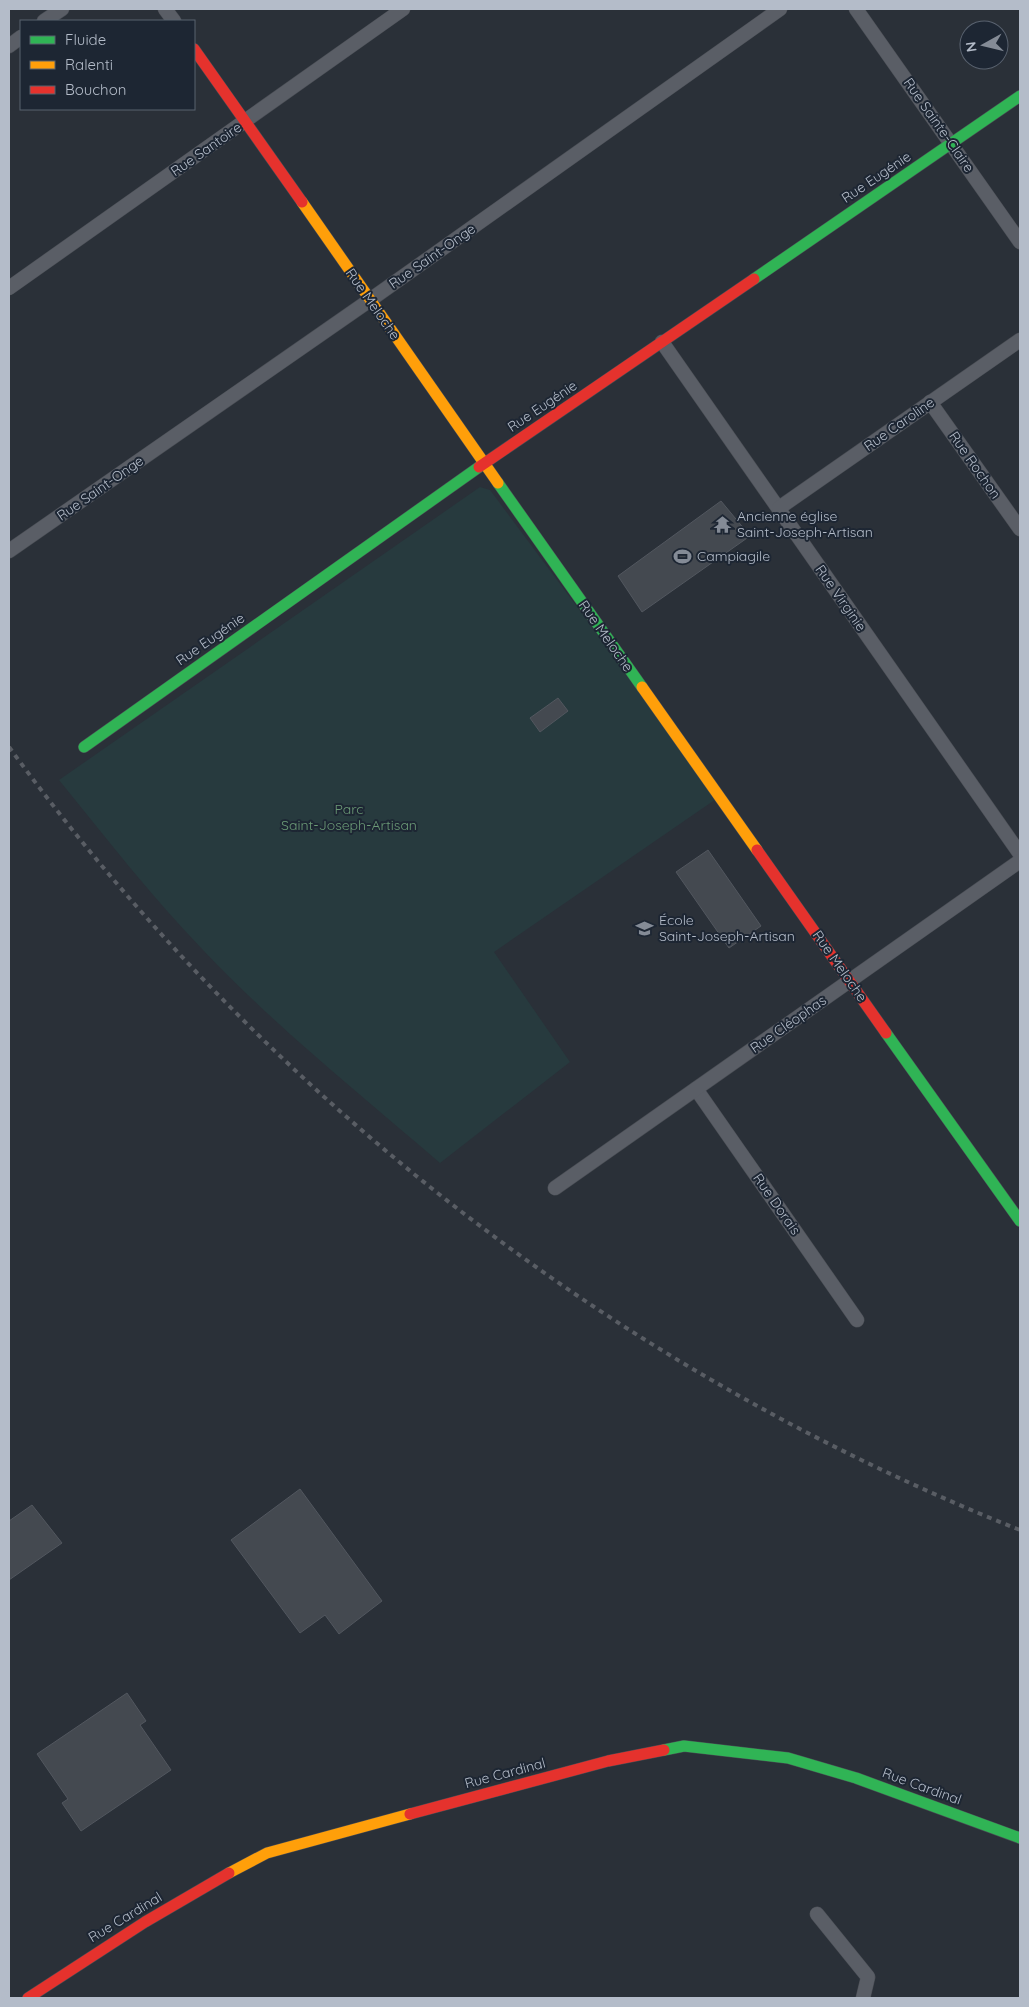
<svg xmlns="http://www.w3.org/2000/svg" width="1029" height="2007" font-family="Quicksand,sans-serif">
  <rect width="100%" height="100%" fill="#2a3038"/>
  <!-- green -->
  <path fill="#273a3e" d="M 480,487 L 490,490 L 719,797 L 494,952 L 570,1062 L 440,1163 C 360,1094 276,1027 203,950 C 152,897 106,838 59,780 Z"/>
  <!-- building -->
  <g fill="#444950" stroke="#52575f">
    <path d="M 721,501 L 750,536 L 642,612 L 618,576 Z"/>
    <path d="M 558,698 L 568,711 L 540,732 L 530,718 Z"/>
    <path d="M 708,850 L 761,926 L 729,948 L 676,872 Z"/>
    <path d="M 300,1489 L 382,1601 L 339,1634 L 325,1615 L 300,1633 L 231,1540 Z"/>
    <path d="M 32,1505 L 62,1543 L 9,1580 L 9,1521 Z"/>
    <path d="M 127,1693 L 146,1721 L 140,1725 L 171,1770 L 81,1831 L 62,1803 L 68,1799 L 37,1754 Z"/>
  </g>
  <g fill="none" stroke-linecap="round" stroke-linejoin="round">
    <defs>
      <g id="street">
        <path d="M 165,9 L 174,21"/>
        <path d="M 856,9 L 1020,242"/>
        <path d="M 44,21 L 62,9"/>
        <path d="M 9,46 L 21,37"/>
        <path d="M 9,288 L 403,9"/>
        <path d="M 662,342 L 1020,854"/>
        <path d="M 930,402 L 1020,529"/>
        <path d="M 779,508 L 1020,340"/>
        <path d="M 9,551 L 370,300 L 780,9"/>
        <path d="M 696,1089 L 857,1320"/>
        <path d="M 555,1188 L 1020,861"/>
        <path d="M 817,1914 L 868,1977 L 863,1998"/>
      </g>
      <g id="fast">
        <path d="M 754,279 L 1020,96"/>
        <path d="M 498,483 L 642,687"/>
        <path d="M 84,747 L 479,467"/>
        <path d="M 886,1033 L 1020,1221"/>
        <path d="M 664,1750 L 684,1746 L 788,1758 L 856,1778 L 1020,1838"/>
      </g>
      <g id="slow">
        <path d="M 302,202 L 498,483"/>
        <path d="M 642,687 L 757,850"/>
        <path d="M 229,1873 L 267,1853 L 410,1814"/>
      </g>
      <g id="jam">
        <path d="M 194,49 L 302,202"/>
        <path d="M 479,467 L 754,279"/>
        <path d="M 757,850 L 886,1033"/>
        <path d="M 410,1814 L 608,1761 L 664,1750"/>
        <path d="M 28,1998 L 145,1922 L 229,1873"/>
      </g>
    </defs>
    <!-- street casing -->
    <use href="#street" stroke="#484c53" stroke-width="15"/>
    <!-- fast casing -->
    <use href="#fast" stroke="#484c53" stroke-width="12"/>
    <!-- slow casing -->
    <use href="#slow" stroke="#484c53" stroke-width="12"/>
    <!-- jam casing -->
    <use href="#jam" stroke="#484c53" stroke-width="12"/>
    <!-- street -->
    <use href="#street" stroke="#5a5e66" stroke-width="14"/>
    <!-- fast -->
    <use href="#fast" stroke="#30b455" stroke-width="11"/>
    <!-- slow -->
    <use href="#slow" stroke="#ff9f0a" stroke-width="11"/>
    <!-- jam -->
    <use href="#jam" stroke="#e5322d" stroke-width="11"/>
    <!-- rail -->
    <path stroke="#595d64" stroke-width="4" stroke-dasharray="5 5" stroke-linecap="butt" d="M 9,747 C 265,1098 617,1370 1020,1530"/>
  </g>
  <!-- icons -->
  <defs>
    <symbol id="temple-bare" viewBox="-9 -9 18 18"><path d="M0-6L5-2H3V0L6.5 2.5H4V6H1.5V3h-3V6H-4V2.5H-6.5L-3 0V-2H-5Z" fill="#848b96" stroke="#1d2633" stroke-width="2.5" paint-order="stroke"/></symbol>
    <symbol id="stadium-bare" viewBox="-9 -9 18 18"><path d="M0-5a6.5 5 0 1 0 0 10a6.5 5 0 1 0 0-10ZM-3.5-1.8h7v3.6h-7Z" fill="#848b96" stroke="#1d2633" stroke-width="2.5" paint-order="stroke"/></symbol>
    <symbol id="school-bare" viewBox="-9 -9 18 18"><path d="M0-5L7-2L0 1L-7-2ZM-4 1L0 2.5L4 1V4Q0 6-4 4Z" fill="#848b96" stroke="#1d2633" stroke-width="2.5" paint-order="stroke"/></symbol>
  </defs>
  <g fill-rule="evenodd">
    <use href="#temple-bare" x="710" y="512" width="25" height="25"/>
    <use href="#stadium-bare" x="670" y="544" width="25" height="25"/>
    <use href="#school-bare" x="632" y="916" width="25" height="25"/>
  </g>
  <g text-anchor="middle" stroke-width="4" stroke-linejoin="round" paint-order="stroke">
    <!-- street labels -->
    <g font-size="14" fill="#b4bcc9" stroke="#1d2633">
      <text transform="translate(939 125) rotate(55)" y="5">Rue Sainte-Claire</text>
      <text transform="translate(206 149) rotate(-35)" y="5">Rue Santoire</text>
      <text transform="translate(876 177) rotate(-34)" y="5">Rue Eugénie</text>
      <text transform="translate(432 256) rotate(-35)" y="5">Rue Saint-Onge</text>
      <text transform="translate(373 304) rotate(55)" y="5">Rue Meloche</text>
      <text transform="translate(542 406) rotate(-34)" y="5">Rue Eugénie</text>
      <text transform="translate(899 424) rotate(-35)" y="5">Rue Caroline</text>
      <text transform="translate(975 465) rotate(55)" y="5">Rue Rochon</text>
      <text transform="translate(100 488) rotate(-35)" y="5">Rue Saint-Onge</text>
      <text transform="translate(841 598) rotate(55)" y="5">Rue Virginie</text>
      <text transform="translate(606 636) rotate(55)" y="5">Rue Meloche</text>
      <text transform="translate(210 639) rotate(-35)" y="5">Rue Eugénie</text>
      <text transform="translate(840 966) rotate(55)" y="5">Rue Meloche</text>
      <text transform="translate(788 1024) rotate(-35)" y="5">Rue Cléophas</text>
      <text transform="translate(777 1204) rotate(55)" y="5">Rue Dorais</text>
      <text transform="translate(505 1773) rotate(-15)" y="5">Rue Cardinal</text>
      <text transform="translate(922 1786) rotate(20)" y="5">Rue Cardinal</text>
      <text transform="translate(125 1917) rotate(-31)" y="5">Rue Cardinal</text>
    </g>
    <!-- poi labels -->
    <g font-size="14" fill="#b4bcc9" stroke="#1d2633" text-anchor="start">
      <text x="737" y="521">Ancienne église<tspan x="737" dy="16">Saint-Joseph-Artisan</tspan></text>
      <text x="697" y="561">Campiagile</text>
      <text x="659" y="925">École<tspan x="659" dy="16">Saint-Joseph-Artisan</tspan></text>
    </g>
    <!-- park labels -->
    <g font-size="14" fill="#6b9a76" stroke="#1d2633">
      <text x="349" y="814">Parc<tspan x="349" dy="16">Saint-Joseph-Artisan</tspan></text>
    </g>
  </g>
  <!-- border -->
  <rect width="1029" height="2007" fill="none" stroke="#b4bcc9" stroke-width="20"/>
  <!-- legend -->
  <rect x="20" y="20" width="175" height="90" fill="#1d2633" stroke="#59626f"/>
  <rect x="30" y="36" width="25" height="8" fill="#30b455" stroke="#59626f"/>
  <text x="65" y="45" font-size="15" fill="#b4bcc9">Fluide</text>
  <rect x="30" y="61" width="25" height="8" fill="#ff9f0a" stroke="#59626f"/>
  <text x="65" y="70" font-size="15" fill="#b4bcc9">Ralenti</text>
  <rect x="30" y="86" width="25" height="8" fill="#e5322d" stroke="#59626f"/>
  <text x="65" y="95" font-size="15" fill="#b4bcc9">Bouchon</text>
  <!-- north arrow -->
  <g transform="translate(984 45) rotate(262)"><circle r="24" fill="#1d2633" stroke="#59626f"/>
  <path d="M0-4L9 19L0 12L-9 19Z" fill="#848b96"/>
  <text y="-8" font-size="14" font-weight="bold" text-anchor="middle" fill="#b4bcc9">N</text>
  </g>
</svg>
